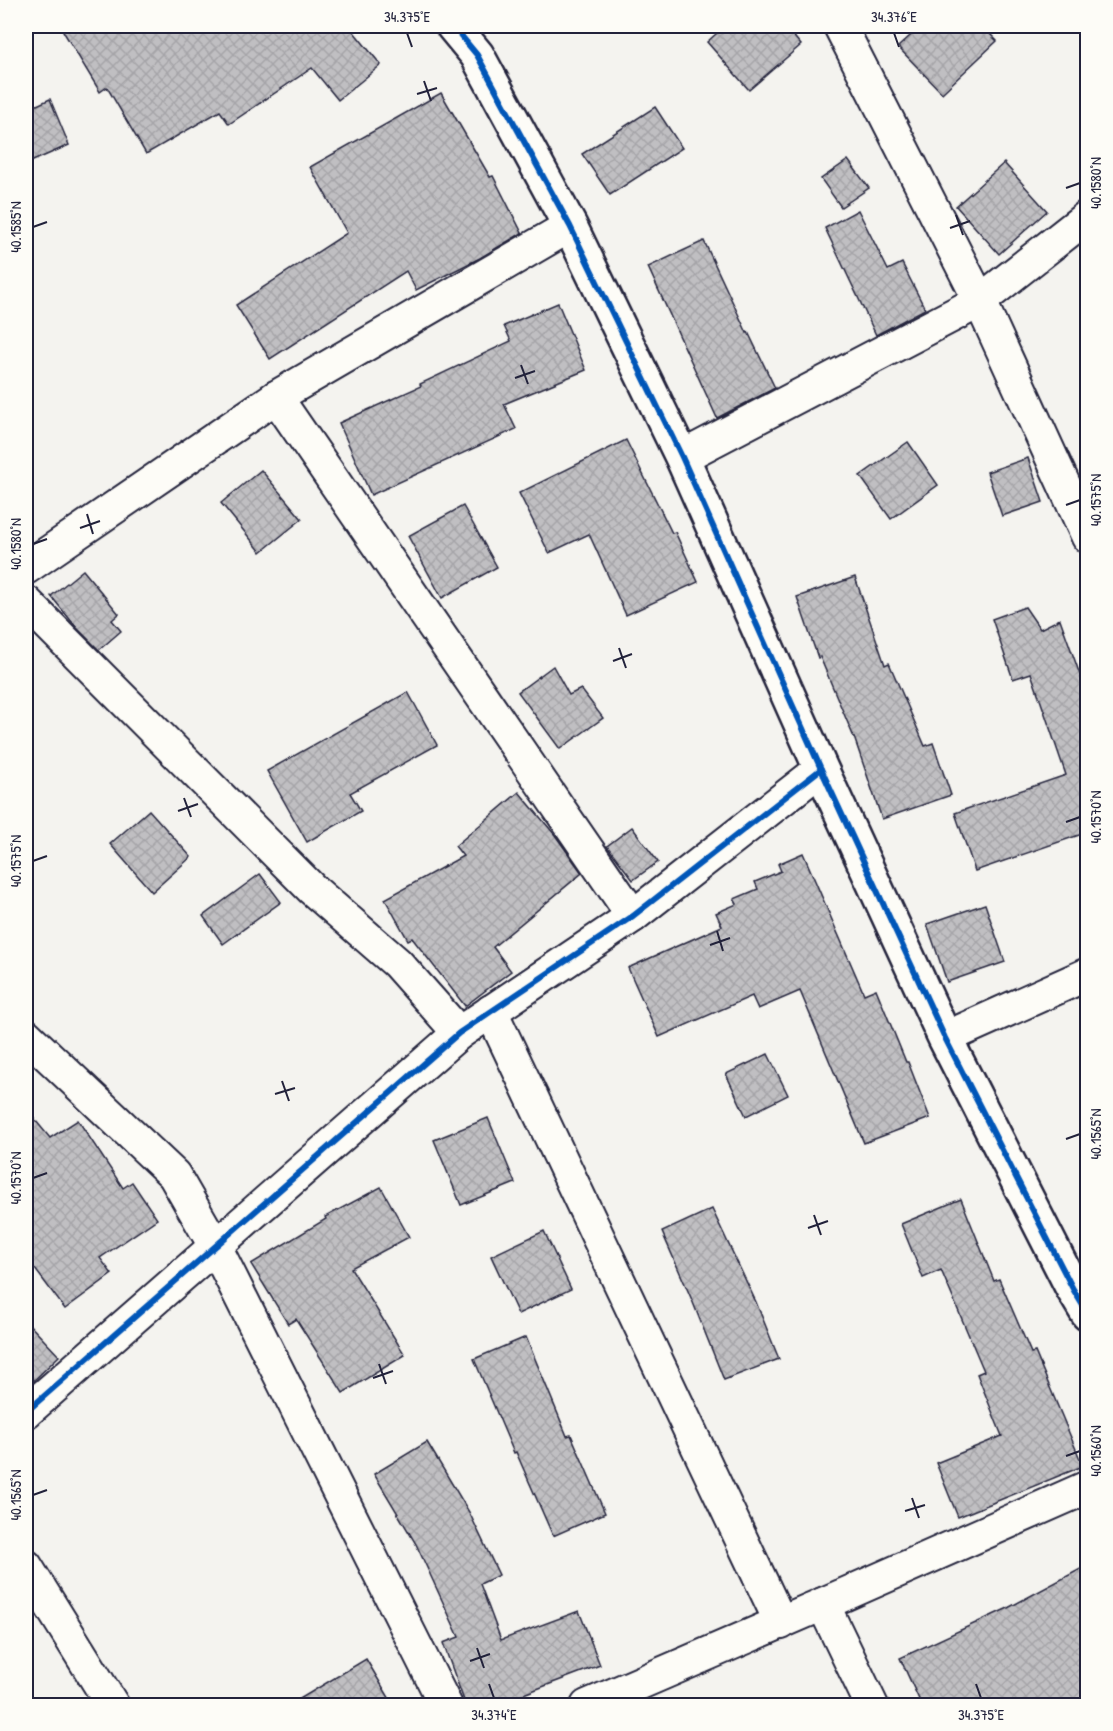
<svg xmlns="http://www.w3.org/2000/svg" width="1113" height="1731" font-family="'Patrick Hand',sans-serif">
  <defs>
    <pattern id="building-cross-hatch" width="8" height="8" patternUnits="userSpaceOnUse" patternTransform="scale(1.5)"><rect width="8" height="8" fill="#c0bfc2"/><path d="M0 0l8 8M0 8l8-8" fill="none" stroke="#a5a4a8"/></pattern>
  </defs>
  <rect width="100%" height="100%" fill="#f4f3ef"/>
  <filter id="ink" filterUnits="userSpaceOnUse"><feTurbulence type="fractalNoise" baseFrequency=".0167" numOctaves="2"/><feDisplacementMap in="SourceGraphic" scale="12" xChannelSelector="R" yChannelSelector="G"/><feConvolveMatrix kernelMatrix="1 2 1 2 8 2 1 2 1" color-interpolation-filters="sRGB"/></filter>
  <g filter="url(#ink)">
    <!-- building -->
    <g fill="url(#building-cross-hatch)" stroke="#22223b" stroke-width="1.5">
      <path d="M 60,26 L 349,26 L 381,65 L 338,100 L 312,68 L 229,124 L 220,111 L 146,154 L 107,87 L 100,92 Z"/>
      <path d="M 725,26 L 785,26 L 801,45 L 749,90 L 707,42 Z"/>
      <path d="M 921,26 L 982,26 L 997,41 L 942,93 L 898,47 Z"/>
      <path d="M 441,93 L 490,177 L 493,176 L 522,233 L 480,258 L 416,290 L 406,271 L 270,359 L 236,305 L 347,233 L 310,167 Z"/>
      <path d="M 50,99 L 69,145 L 26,164 L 26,110 Z"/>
      <path d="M 655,107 L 682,148 L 610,195 L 582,154 Z"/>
      <path d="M 848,160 L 869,188 L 841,207 L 821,179 Z"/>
      <path d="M 1004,163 L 1047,211 L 999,254 L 956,206 Z"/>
      <path d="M 858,210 L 888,270 L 902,263 L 925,309 L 876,335 L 825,228 Z"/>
      <path d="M 704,241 L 747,333 L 748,332 L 775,388 L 717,418 L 648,267 Z"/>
      <path d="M 558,303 L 586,370 L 504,404 L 516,429 L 371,495 L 339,423 L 421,386 L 420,384 L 511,341 L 504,326 Z"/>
      <path d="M 626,440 L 672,533 L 675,532 L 698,582 L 626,615 L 589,534 L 549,553 L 519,493 Z"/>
      <path d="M 908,442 L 938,485 L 891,519 L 860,476 Z"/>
      <path d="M 1028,458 L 1043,502 L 1002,516 L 987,472 Z"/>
      <path d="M 261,470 L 302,519 L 261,552 L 221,503 Z"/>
      <path d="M 463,506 L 497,567 L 442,598 L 408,536 Z"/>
      <path d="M 83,570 L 119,614 L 112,620 L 121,631 L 99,650 L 77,628 L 51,596 Z"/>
      <path d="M 855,577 L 885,665 L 889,663 L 925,746 L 933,743 L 951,795 L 882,819 L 855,740 L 820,657 L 818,658 L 797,597 Z"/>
      <path d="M 1025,607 L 1040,629 L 1060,619 L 1088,697 L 1088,832 L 975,871 L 955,813 L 1066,775 L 1031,673 L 1013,679 L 992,619 Z"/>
      <path d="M 553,666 L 569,695 L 581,689 L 603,718 L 560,749 L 518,692 Z"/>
      <path d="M 408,692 L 437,745 L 350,793 L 361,811 L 307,842 L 267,771 Z"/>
      <path d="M 519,792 L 555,835 L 582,873 L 493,947 L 511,971 L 465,1006 L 412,938 L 408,940 L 385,899 L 463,856 L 455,846 Z"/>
      <path d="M 149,810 L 191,857 L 152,892 L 110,844 Z"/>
      <path d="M 632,827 L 658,862 L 633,880 L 607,846 Z"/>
      <path d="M 803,853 L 864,994 L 876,989 L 906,1062 L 908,1062 L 930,1118 L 864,1143 L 800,991 L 758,1009 L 752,996 L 659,1037 L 628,968 L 722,926 L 716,913 L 737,904 L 734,899 L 758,889 L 755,882 L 781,871 L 778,864 Z"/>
      <path d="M 260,874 L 281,902 L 223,944 L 203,916 Z"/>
      <path d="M 985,904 L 1005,962 L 947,982 L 927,924 Z"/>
      <path d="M 768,1054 L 788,1095 L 746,1116 L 726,1074 Z"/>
      <path d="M 26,1109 L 50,1138 L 78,1120 L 123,1188 L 132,1182 L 157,1219 L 100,1258 L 112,1274 L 65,1309 L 26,1257 Z"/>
      <path d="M 488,1118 L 515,1183 L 461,1205 L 434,1140 Z"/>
      <path d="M 381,1187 L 409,1237 L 351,1268 L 405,1355 L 343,1393 L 296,1319 L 288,1324 L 251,1264 L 326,1219 L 325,1217 Z"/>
      <path d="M 961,1199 L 994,1281 L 999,1279 L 1031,1353 L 1035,1352 L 1083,1466 L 958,1517 L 936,1463 L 1002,1436 L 977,1374 L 984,1371 L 941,1270 L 923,1278 L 901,1224 Z"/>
      <path d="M 712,1209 L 756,1302 L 779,1359 L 724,1380 L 692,1300 L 662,1232 Z"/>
      <path d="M 544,1231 L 571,1289 L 518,1314 L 491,1256 Z"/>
      <path d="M 26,1321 L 59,1356 L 26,1388 Z"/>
      <path d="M 526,1337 L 567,1436 L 571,1435 L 605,1513 L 553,1536 L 516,1452 L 514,1453 L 474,1359 Z"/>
      <path d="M 427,1442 L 469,1512 L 499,1575 L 480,1584 L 501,1640 L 579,1611 L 600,1665 L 521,1695 L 522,1697 L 500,1706 L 466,1706 L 443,1643 L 459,1637 L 416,1544 L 374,1474 Z"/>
      <path d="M 1088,1565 L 1088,1706 L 922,1706 L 900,1658 L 1006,1609 Z"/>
      <path d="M 366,1659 L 394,1706 L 288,1706 Z"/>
    </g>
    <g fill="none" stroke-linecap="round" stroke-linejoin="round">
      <defs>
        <g id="minor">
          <path d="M 840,26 L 980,301 L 1088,537"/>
          <path d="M 276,397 L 633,916"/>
          <path d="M 682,457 L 980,301 L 1088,216"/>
          <path d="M 26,568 L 276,397 L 570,226"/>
          <path d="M 26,602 L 312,889 L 397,963 L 459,1033"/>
          <path d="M 491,1011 L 781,1623"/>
          <path d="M 26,1035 L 174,1175 L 215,1246 L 446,1706"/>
          <path d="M 945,1038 L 1088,974"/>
          <path d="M 26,1412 L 459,1033 L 633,916 L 821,769"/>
          <path d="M 26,1566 L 113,1706"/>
          <path d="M 823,1604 L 872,1706"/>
          <path d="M 587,1706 L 823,1604 L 1088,1487"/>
        </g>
        <path id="tertiary" d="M 453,26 L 477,55 L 570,226 L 682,457 L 821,769 L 945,1038 L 1073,1289 L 1088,1314"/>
      </defs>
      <!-- minor casing -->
      <use href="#minor" stroke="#22223b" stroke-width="36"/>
      <!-- tertiary casing -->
      <use href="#tertiary" stroke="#22223b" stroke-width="38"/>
      <!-- minor -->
      <use href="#minor" stroke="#fdfcf7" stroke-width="32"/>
      <!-- tertiary -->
      <use href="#tertiary" stroke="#fdfcf7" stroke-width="33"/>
      <defs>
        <g id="cycleway">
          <path d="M 453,26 L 477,55 L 570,226 L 682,457 L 821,769 L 945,1038 L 1073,1289 L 1088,1314"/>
          <path d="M 26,1412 L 459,1033 L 633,916 L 821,769"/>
        </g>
      </defs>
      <!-- cycleway casing -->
      <use href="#cycleway" stroke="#fdfcf7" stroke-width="10"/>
      <!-- cycleway -->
      <use href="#cycleway" stroke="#0057b8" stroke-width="6"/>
    </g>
  </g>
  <!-- ticks -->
  <path fill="none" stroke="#22223b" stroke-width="2" d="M 407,33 L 412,47M 894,33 L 899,47M 424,81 L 431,101M 417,94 L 437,88M 1066,188 L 1080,183M 956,215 L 963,235M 33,227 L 47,222M 950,228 L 970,221M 521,365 L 528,384M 515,378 L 535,371M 1066,505 L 1080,500M 87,514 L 93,534M 80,528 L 100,521M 33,544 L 47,539M 619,648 L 626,668M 613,661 L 632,654M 184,798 L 191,817M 178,811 L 198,804M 1066,822 L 1080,817M 33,861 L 47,856M 717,931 L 723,951M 710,945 L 730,938M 282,1081 L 289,1101M 275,1094 L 295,1088M 1066,1139 L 1080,1134M 33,1178 L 47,1173M 814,1215 L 821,1235M 808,1228 L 828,1221M 379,1364 L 386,1384M 373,1378 L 393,1371M 1066,1456 L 1080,1451M 33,1495 L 47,1490M 912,1498 L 919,1518M 905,1511 L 925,1505M 477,1648 L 484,1668M 470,1661 L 490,1654M 489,1684 L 494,1698M 976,1684 L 981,1698"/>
  <!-- margin -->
  <rect width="1113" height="1731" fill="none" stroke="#fdfcf7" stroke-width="66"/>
  <rect x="33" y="33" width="1047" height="1665" fill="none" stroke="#22223b" stroke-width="2"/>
  <g font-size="15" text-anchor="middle" fill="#22223b">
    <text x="407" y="22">34.375°E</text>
    <text x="894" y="22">34.376°E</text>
    <text transform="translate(1096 183) rotate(-90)" y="5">40.1580°N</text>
    <text transform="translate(16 227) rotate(-90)" y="5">40.1585°N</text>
    <text transform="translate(1096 500) rotate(-90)" y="5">40.1575°N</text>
    <text transform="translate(16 544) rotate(-90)" y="5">40.1580°N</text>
    <text transform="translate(1096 817) rotate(-90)" y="5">40.1570°N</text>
    <text transform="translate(16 861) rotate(-90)" y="5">40.1575°N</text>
    <text transform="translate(1096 1134) rotate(-90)" y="5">40.1565°N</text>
    <text transform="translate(16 1178) rotate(-90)" y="5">40.1570°N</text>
    <text transform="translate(1096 1451) rotate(-90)" y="5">40.1560°N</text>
    <text transform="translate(16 1495) rotate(-90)" y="5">40.1565°N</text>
    <text x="494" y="1720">34.374°E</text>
    <text x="981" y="1720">34.375°E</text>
  </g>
</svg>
